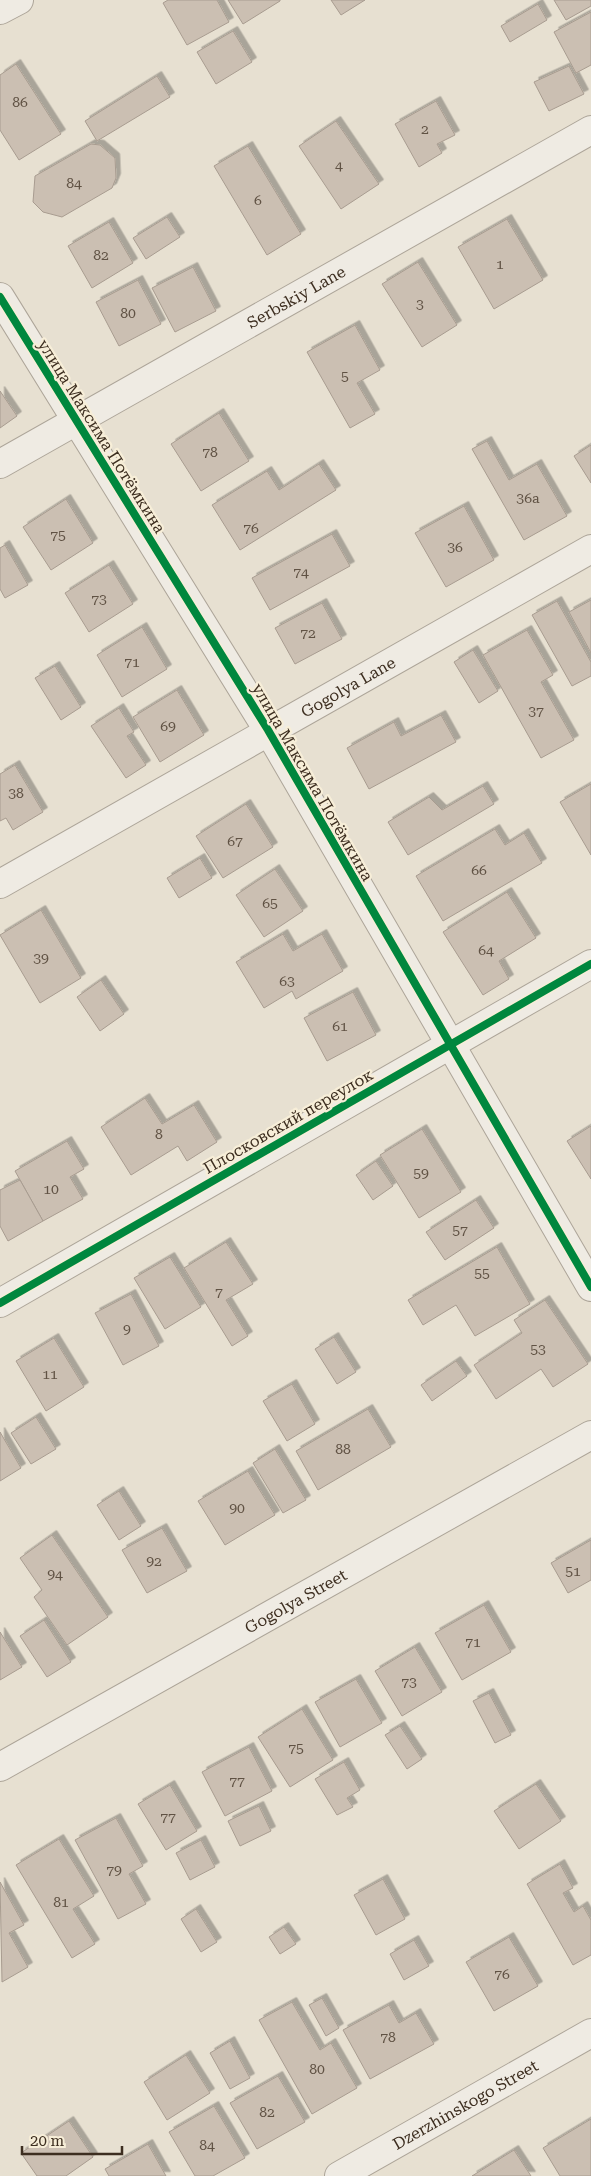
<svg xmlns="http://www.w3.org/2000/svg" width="591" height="2176" font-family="'Roboto Serif',serif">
  <defs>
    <filter id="shadow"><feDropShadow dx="4.5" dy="-4.5" stdDeviation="0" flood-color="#0004"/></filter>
  </defs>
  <rect width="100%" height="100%" fill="#e7e0d1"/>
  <!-- building -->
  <g fill="#cbbfb2" stroke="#a89c90" filter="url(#shadow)">
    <path d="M 168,0 L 217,0 L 229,22 L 187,45 L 163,3 Z"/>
    <path d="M 228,0 L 280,0 L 280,1 L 243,24 Z"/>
    <path d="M 331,0 L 365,0 L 341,15 Z"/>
    <path d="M 554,0 L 591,0 L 591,6 L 566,20 Z"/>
    <path d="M 538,4 L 547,20 L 510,42 L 501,26 Z"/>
    <path d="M 591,12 L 591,65 L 576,73 L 554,32 Z"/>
    <path d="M 233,31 L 252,62 L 216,84 L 197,52 Z"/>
    <path d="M 16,64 L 61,134 L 19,160 L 0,130 L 0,75 Z"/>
    <path d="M 569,66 L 584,94 L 549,111 L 534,82 Z"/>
    <path d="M 157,76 L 170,97 L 97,141 L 85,121 Z"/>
    <path d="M 436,101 L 455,135 L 437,144 L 442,153 L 419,167 L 395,124 Z"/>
    <path d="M 336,121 L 379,184 L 341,209 L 299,146 Z"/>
    <path d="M 91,144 L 100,145 L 115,158 L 116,178 L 112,188 L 62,217 L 43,212 L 33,202 L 35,176 Z"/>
    <path d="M 248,146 L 301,234 L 267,255 L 214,166 Z"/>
    <path d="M 167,217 L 180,237 L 146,259 L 133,238 Z"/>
    <path d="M 507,219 L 543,280 L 494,309 L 458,247 Z"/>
    <path d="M 109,222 L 133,263 L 92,288 L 68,246 Z"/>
    <path d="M 418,262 L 457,325 L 422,347 L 382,284 Z"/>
    <path d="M 193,267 L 216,311 L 175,332 L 152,288 Z"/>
    <path d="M 138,280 L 161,324 L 119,346 L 96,302 Z"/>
    <path d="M 355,325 L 380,370 L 357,383 L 375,414 L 350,428 L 307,352 Z"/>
    <path d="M 0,391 L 17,416 L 0,428 Z"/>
    <path d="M 219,413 L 249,461 L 201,491 L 171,444 Z"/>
    <path d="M 487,441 L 509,480 L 537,464 L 567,516 L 524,540 L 472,449 Z"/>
    <path d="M 591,445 L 591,483 L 574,456 Z"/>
    <path d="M 319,464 L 336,490 L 240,550 L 212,505 L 267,471 L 279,490 Z"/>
    <path d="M 66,499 L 93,543 L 51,570 L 23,527 Z"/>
    <path d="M 464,506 L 494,560 L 446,587 L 415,533 Z"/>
    <path d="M 332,534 L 350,566 L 270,610 L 252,578 Z"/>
    <path d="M 5,545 L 28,585 L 5,598 L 0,589 L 0,548 Z"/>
    <path d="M 109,565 L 133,604 L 89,632 L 65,593 Z"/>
    <path d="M 591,600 L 591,653 L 569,612 Z"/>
    <path d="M 557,601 L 591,662 L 591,676 L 572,686 L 532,615 Z"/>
    <path d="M 322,603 L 342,639 L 295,664 L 275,628 Z"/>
    <path d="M 142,627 L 167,669 L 122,697 L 97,655 Z"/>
    <path d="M 527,630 L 553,675 L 541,682 L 574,740 L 541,758 L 483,655 Z"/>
    <path d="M 473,650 L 498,691 L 479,703 L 454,662 Z"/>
    <path d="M 55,666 L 81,707 L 61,720 L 35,678 Z"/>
    <path d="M 177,690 L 204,735 L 160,762 L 133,717 Z"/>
    <path d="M 119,708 L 134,732 L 127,736 L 146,765 L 126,778 L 91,726 Z"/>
    <path d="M 441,715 L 456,742 L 369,789 L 347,748 L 394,722 L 401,736 Z"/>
    <path d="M 15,765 L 43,812 L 13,830 L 6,818 L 0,821 L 0,774 Z"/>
    <path d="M 591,784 L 591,855 L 560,802 Z"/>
    <path d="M 483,786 L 494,804 L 408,855 L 388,822 L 429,797 L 442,810 Z"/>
    <path d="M 246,804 L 273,847 L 223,878 L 196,836 Z"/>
    <path d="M 495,829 L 505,845 L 524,833 L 542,863 L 443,921 L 416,876 Z"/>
    <path d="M 200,858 L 212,878 L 179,898 L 167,878 Z"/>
    <path d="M 275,869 L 303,911 L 264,937 L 236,895 Z"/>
    <path d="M 507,892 L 536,938 L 499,961 L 509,979 L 483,995 L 443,932 Z"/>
    <path d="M 41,910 L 81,978 L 40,1003 L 0,935 Z"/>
    <path d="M 283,934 L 293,951 L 322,934 L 343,971 L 296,999 L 292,991 L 264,1008 L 236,962 Z"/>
    <path d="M 101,980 L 124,1014 L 100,1031 L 77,997 Z"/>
    <path d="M 353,992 L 376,1035 L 327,1061 L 304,1018 Z"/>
    <path d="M 145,1098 L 162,1124 L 194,1105 L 217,1142 L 187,1161 L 178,1146 L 131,1175 L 101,1127 Z"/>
    <path d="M 591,1126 L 591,1179 L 567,1141 Z"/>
    <path d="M 422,1129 L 461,1192 L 419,1218 L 380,1155 Z"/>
    <path d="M 67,1141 L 84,1169 L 70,1177 L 83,1199 L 43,1221 L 15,1171 Z"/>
    <path d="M 376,1161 L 393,1186 L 373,1200 L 356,1175 Z"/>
    <path d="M 20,1180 L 43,1221 L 8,1241 L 0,1226 L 0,1190 Z"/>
    <path d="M 476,1200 L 494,1228 L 445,1260 L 426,1232 Z"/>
    <path d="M 226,1242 L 253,1284 L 226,1300 L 248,1336 L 232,1346 L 184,1268 Z"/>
    <path d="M 497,1247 L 530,1304 L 475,1336 L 456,1305 L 423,1325 L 408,1300 Z"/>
    <path d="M 170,1257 L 201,1307 L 165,1329 L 134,1278 Z"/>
    <path d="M 131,1294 L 159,1346 L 123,1365 L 95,1313 Z"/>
    <path d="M 545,1300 L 588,1364 L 553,1387 L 541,1369 L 496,1399 L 474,1365 L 522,1333 L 514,1320 Z"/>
    <path d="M 334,1337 L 356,1372 L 337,1384 L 315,1349 Z"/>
    <path d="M 54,1338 L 84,1387 L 46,1411 L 16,1361 Z"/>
    <path d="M 456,1361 L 467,1376 L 432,1401 L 421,1385 Z"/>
    <path d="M 292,1384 L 315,1424 L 287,1441 L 263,1401 Z"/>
    <path d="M 368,1409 L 391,1447 L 318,1490 L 296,1451 Z"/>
    <path d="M 36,1417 L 56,1449 L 31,1464 L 11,1433 Z"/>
    <path d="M 0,1432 L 21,1468 L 0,1481 Z"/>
    <path d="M 275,1449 L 306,1500 L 283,1513 L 253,1463 Z"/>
    <path d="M 248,1471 L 275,1515 L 225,1545 L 198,1501 Z"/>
    <path d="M 119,1491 L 141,1526 L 119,1540 L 97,1505 Z"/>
    <path d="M 162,1528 L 187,1571 L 147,1593 L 122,1550 Z"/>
    <path d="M 52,1535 L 108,1617 L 67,1645 L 34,1597 L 42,1590 L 20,1558 Z"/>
    <path d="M 591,1540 L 591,1580 L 568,1593 L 551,1563 Z"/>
    <path d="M 484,1605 L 511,1652 L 462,1680 L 435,1633 Z"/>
    <path d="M 44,1620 L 71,1662 L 47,1677 L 20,1636 Z"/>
    <path d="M 0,1632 L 22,1667 L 0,1680 Z"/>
    <path d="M 415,1647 L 442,1692 L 402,1716 L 375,1671 Z"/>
    <path d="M 356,1679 L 382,1723 L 340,1747 L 315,1702 Z"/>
    <path d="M 489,1693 L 511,1735 L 495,1743 L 473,1701 Z"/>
    <path d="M 302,1709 L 333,1760 L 290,1787 L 258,1737 Z"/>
    <path d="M 400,1726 L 422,1759 L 407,1769 L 385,1735 Z"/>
    <path d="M 249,1747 L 272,1791 L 225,1816 L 202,1772 Z"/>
    <path d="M 344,1762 L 360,1790 L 347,1798 L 353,1807 L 337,1815 L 315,1779 Z"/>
    <path d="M 536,1784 L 561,1821 L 519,1849 L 494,1811 Z"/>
    <path d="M 170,1785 L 197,1831 L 166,1850 L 138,1804 Z"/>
    <path d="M 259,1806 L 271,1831 L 240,1846 L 228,1821 Z"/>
    <path d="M 116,1818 L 143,1866 L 129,1874 L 146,1904 L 118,1919 L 75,1840 Z"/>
    <path d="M 59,1839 L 94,1896 L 73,1909 L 95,1944 L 72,1958 L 16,1865 Z"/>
    <path d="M 201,1840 L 215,1867 L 190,1880 L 176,1853 Z"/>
    <path d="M 560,1864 L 573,1888 L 563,1893 L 574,1912 L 583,1906 L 591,1920 L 591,1955 L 573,1965 L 527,1884 Z"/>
    <path d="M 383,1879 L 405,1919 L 376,1935 L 354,1895 Z"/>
    <path d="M 0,1882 L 24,1925 L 9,1933 L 28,1967 L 2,1982 Z"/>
    <path d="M 196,1909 L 217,1942 L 201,1952 L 181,1919 Z"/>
    <path d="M 284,1927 L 296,1944 L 280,1954 L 269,1937 Z"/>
    <path d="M 509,1937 L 538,1986 L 494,2011 L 466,1962 Z"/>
    <path d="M 414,1940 L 429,1966 L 404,1980 L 390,1954 Z"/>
    <path d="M 322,1998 L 339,2028 L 326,2036 L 309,2005 Z"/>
    <path d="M 292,2002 L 320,2050 L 331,2043 L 357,2088 L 312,2114 L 259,2020 Z"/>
    <path d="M 389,2005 L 399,2023 L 416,2013 L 434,2044 L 370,2079 L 343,2030 Z"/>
    <path d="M 230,2041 L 250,2078 L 230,2089 L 210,2053 Z"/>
    <path d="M 186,2055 L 210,2093 L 167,2120 L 144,2082 Z"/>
    <path d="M 278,2076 L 305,2122 L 257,2149 L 230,2103 Z"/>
    <path d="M 214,2106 L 245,2158 L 213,2176 L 195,2176 L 169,2132 Z"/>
    <path d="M 591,2119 L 591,2176 L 560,2176 L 543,2148 Z"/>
    <path d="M 69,2121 L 93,2157 L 66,2176 L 37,2176 L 21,2153 Z"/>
    <path d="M 148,2144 L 166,2176 L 109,2176 L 105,2169 Z"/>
    <path d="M 514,2150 L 531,2176 L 472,2176 Z"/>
  </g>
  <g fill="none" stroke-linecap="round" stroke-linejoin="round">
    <defs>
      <g id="minor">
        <path d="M 0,10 L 19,0"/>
        <path d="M 0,297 L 268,730 L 591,1287"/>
        <path id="s1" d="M 0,464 L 591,130"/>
        <path id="s2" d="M 0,884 L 591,549"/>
        <path d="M 0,1303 L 591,964"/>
        <path id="s3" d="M 0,1767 L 591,1435"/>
        <path id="s4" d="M 339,2176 L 591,2033"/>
      </g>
    </defs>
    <!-- minor casing -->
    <use href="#minor" stroke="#ada599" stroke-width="30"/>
    <!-- minor -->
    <use href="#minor" stroke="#efebe3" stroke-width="28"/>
    <defs>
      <g id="cycleway">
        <path d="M 0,297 L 268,730 L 591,1287"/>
        <path d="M 0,1303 L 591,964"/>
      </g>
    </defs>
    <!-- cycleway casing -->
    <use href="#cycleway" stroke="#f7eed8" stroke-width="11"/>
    <!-- cycleway -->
    <use href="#cycleway" stroke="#00873e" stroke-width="8"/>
  </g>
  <g text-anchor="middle" stroke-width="4.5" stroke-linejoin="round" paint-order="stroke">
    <!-- number labels -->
    <g font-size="14" fill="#605244">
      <text x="20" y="107">86</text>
      <text x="425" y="134">2</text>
      <text x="339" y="170">4</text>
      <text x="74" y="188">84</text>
      <text x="258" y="205">6</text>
      <text x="101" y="260">82</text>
      <text x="500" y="269">1</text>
      <text x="420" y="309">3</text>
      <text x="128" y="318">80</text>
      <text x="345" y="381">5</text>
      <text x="210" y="457">78</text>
      <text x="528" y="503">36а</text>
      <text x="251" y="533">76</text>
      <text x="58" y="540">75</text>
      <text x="455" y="552">36</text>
      <text x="301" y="577">74</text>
      <text x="99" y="604">73</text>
      <text x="308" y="638">72</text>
      <text x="132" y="667">71</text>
      <text x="536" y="716">37</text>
      <text x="168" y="731">69</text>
      <text x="16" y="798">38</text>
      <text x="235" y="846">67</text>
      <text x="479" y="875">66</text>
      <text x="270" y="908">65</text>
      <text x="486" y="955">64</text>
      <text x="41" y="963">39</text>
      <text x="287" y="986">63</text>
      <text x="340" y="1031">61</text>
      <text x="159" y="1139">8</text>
      <text x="421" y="1178">59</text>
      <text x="51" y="1194">10</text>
      <text x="460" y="1235">57</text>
      <text x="482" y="1278">55</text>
      <text x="219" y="1297">7</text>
      <text x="127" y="1334">9</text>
      <text x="538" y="1354">53</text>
      <text x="50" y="1379">11</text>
      <text x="343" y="1454">88</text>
      <text x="237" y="1513">90</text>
      <text x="154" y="1566">92</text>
      <text x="573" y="1576">51</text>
      <text x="55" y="1579">94</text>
      <text x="473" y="1647">71</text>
      <text x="409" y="1687">73</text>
      <text x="296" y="1753">75</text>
      <text x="237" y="1786">77</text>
      <text x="168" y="1822">77</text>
      <text x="114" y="1875">79</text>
      <text x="61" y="1907">81</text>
      <text x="502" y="1979">76</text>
      <text x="388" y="2042">78</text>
      <text x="317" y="2074">80</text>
      <text x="267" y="2117">82</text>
      <text x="207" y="2150">84</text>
    </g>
    <!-- street labels -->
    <g font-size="16" fill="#3d2e20" stroke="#f7eed8">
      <text dy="6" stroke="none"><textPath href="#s1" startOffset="340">Serbskiy Lane</textPath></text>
      <text transform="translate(102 436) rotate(58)" y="6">улица Максима Потёмкина</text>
      <text dy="6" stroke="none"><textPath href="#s2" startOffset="400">Gogolya Lane</textPath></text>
      <text transform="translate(313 782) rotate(60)" y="6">улица Максима Потёмкина</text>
      <text transform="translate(288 1121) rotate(-30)" y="6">Плосковский переулок</text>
      <text dy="6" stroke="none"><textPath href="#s3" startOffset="339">Gogolya Street</textPath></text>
      <text dy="6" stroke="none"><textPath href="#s4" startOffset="145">Dzerzhinskogo Street</textPath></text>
    </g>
  </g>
  <!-- scale -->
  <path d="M22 2146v8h100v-8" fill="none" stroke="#3d2e20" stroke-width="2.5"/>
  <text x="30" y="2146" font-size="15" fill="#3d2e20" stroke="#f7eed8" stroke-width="4" paint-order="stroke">20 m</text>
</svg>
